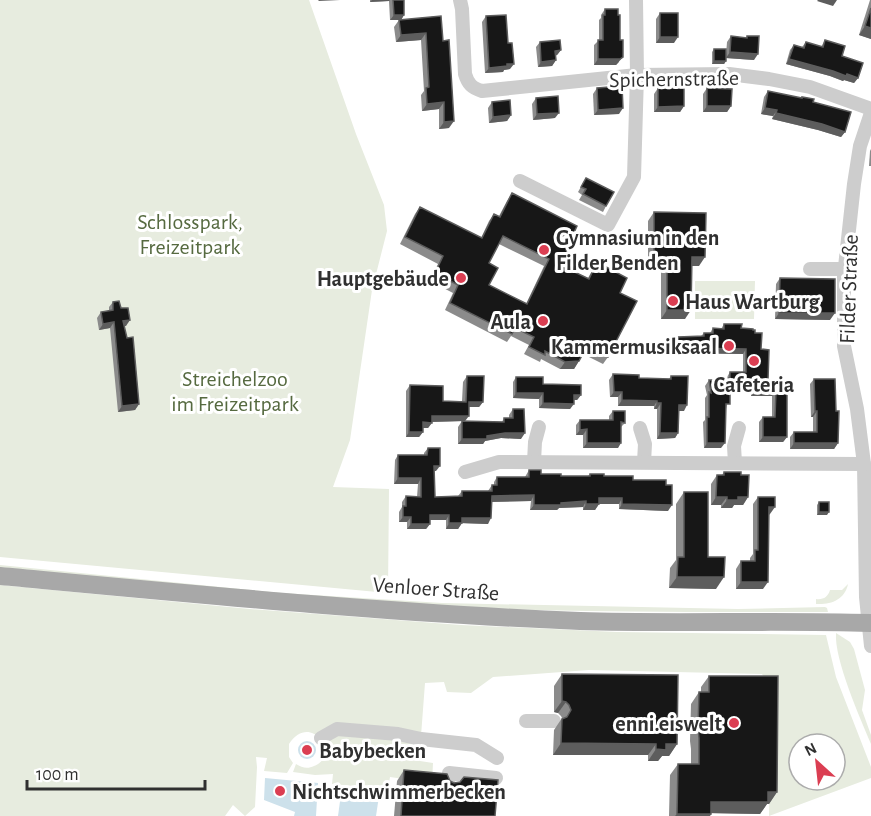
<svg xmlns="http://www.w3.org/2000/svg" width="871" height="816" font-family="'Alegreya Sans',sans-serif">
  <rect width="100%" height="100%" fill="#fff"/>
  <!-- green -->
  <g fill="#e7ecdf" fill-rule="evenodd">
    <path d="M 0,0 L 309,0 L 356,134 L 384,205 L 387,231 L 372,290 L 350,440 L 333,487 L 389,489 L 388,593 L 0,557 Z"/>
    <path d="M 695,281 L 755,281 L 754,319 L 695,319 Z"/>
    <path d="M 0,565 L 282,593 L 442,603 L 738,609 L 825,607 L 827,608 L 828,612 C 683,612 538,613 393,604 C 262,596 131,580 0,569 Z"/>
    <path d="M 848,584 C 845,600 830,605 816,604 L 816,599 C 823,600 828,597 830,590 L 842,590 Z"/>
    <path d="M 0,585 L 250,609 L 461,625 L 617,632 L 826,635 L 836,677 L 871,767 L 871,778 L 769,816 L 771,688 L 762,674 L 589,670 L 493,677 L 471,693 L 447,692 L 444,682 L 425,683 L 421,736 L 400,737 L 416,746 L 420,746 L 420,761 L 433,763 L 432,783 L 390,777 L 388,789 L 332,784 L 333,774 L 315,775 L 293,772 L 296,764 C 302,768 308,769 314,766 C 342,755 310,711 289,744 L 289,757 L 293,763 L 287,773 L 264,771 L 267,758 L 256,757 L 257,767 L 255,807 L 245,816 L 233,805 L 225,816 L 0,816 ZM 799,744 L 835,744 L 835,780 L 799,780 Z"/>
    <path d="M 836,633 L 850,642 L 854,649 L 865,690 L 862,710 L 871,735 L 871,744 C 860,718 834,659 836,633 Z"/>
  </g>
  <!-- water -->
  <g fill="#cde1eb">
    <circle cx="307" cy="750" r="9"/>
    <path d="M 265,778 L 318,783 L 316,816 L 294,816 L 295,812 L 264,800 Z"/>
    <path d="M 341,794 L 379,796 L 376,816 L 338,816 Z"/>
  </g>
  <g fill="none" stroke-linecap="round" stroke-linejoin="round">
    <!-- minor -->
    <g stroke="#cdcdcd" stroke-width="14">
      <path d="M 460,0 L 462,9 L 465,74 C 468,84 472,88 482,91 L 637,75 L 729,74 L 769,79 L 810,87 L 871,109"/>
      <path d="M 871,113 L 860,146 L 854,184 L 844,276 L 844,346 L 857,409 L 864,464 L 866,597 L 871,646"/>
      <path d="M 520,181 L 608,225 L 634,177 L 637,75 L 636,0"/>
      <path d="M 810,269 L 845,269"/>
      <path d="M 640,428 L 645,444 L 644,462"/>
      <path d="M 534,462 L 535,442 L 539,427"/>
      <path d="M 735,463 L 734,446 L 739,428"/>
      <path d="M 465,472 L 499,462 L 864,464"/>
      <path d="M 526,721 L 554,721"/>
      <path d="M 321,738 L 337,729 L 398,734 L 421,739 L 476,745 L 497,758"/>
      <path d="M 448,785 L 449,773 L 496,778"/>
    </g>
    <!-- major -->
    <path stroke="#a8a8a8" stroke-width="18" d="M 0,576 C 193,594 386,613 580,621 C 677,624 774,620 871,623"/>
  </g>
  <!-- wall -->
  <g fill="#8b8b8b" fill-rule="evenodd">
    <path d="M 370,0 L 404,0 L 404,15 L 401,20 L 390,20 L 389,1 L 370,2 Z"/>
    <path d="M 870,0 L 871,0 L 871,39 L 859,35 Z"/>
    <path d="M 605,9 L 619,62 L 616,65 L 594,65 L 594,45 L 599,40 L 599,20 L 601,18 L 601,15 Z"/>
    <path d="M 660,13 L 674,43 L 656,43 L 656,19 Z"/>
    <path d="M 441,16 L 449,128 L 439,129 L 439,109 L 422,111 L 421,95 L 424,91 L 421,40 L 396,42 L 394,27 L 399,20 Z"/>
    <path d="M 486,16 L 510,69 L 504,70 L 503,72 L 485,73 L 482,22 Z"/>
    <path d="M 731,36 L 746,38 L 747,36 L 754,60 L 726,58 L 726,61 L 724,64 L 712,64 L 712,52 L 714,49 L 726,55 L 727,42 Z"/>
    <path d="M 825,40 L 842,56 L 858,78 L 854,83 L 844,80 L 843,81 L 830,76 L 786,64 L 790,50 L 794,45 L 802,47 L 806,42 L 821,47 Z"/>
    <path d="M 540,42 L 561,50 L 557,55 L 555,56 L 556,60 L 552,66 L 538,67 L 536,47 Z"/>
    <path d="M 597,88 L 619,114 L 594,115 L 593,94 Z"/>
    <path d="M 658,88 L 684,106 L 680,112 L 654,112 L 654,94 Z"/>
    <path d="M 707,88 L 731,106 L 727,112 L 703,112 L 703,94 Z"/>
    <path d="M 768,91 L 801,98 L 802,97 L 813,102 L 845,132 L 841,137 L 818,130 L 772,119 L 773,116 L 761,114 L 764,97 Z"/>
    <path d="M 536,98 L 555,118 L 533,120 L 532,104 Z"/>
    <path d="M 492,102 L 511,115 L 507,121 L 489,123 L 488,108 Z"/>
    <path d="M 871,149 L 871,166 L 869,166 L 870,151 Z"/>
    <path d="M 586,178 L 606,206 L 603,212 L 579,200 L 582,195 L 578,192 Z"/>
    <path d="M 512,193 L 566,250 L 564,267 L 588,278 L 597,262 L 620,293 L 608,357 L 603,364 L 583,354 L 574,369 L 560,369 L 541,359 L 540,362 L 524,354 L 529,345 L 511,336 L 507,342 L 445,310 L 453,293 L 430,281 L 438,264 L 400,244 L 415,214 L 420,207 L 481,238 L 489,221 L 494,214 L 499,216 L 507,201 ZM 499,244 L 544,266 L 526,304 L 489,285 L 489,263 Z"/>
    <path d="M 654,212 L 699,266 L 692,266 L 685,319 L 661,319 L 661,266 L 648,266 L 648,221 Z"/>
    <path d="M 780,278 L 830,320 L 775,319 L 776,284 Z"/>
    <path d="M 113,302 L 121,308 L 126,326 L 124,326 L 139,404 L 135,410 L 118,412 L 110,328 L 99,330 L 97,318 L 101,312 L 109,311 L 109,307 Z"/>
    <path d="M 724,324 L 753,330 L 755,333 L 761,349 L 768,380 L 787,380 L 787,437 L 783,442 L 759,442 L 759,422 L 763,417 L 772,417 L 772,396 L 751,396 L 751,388 L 730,388 L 726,409 L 721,448 L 704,448 L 703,422 L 705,420 L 705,398 L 707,395 L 705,386 L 709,380 L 717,380 L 719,378 L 727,378 L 727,377 L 730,372 L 743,372 L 743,354 L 678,353 L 675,352 L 674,342 L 678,337 L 701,336 L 704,333 L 710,333 L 713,328 L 721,329 Z"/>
    <path d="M 613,374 L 639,378 L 669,379 L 671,376 L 684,411 L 679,411 L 678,433 L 675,438 L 657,439 L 657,409 L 654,409 L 654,406 L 618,406 L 618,397 L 610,397 L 609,380 Z"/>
    <path d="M 467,376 L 483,402 L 479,407 L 469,407 L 465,421 L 502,422 L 504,418 L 509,418 L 509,415 L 513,409 L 521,439 L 501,438 L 485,441 L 483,444 L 458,444 L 458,427 L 462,421 L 432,422 L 428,428 L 423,428 L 423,432 L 419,437 L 406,437 L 406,391 L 410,385 L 443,401 L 462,401 L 463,382 Z"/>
    <path d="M 516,377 L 543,384 L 581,395 L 577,400 L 574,400 L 570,409 L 539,408 L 539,399 L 513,398 L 513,382 Z"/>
    <path d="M 814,379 L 836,411 L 838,443 L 834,449 L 790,449 L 790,437 L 794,432 L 813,432 L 813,417 L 811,417 L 810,384 Z"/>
    <path d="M 613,411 L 625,423 L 621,427 L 618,448 L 583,448 L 583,435 L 576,435 L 576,425 L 580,420 L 609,420 L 609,416 Z"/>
    <path d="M 428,448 L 436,471 L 434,471 L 435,497 L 458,496 L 462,491 L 488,491 L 492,485 L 494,485 L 494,482 L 497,477 L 525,477 L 529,470 L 541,474 L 561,476 L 588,476 L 590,474 L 633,480 L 668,511 L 619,509 L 619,504 L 599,504 L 595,510 L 583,510 L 583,507 L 559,508 L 557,510 L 530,510 L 531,501 L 492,502 L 488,524 L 462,523 L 458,529 L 446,529 L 446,520 L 430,520 L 430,524 L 426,529 L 407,529 L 407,522 L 399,522 L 399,512 L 402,507 L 402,502 L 406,496 L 417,497 L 418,484 L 394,484 L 395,460 L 398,455 L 424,455 L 424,453 Z"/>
    <path d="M 724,472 L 741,475 L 748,497 L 743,505 L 734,505 L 732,508 L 721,508 L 721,505 L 711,505 L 711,484 L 717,475 L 722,475 Z"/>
    <path d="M 684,492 L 708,557 L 716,589 L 669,588 L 670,568 L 676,560 L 676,504 Z"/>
    <path d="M 758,497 L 770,514 L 769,515 L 763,589 L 736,589 L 736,569 L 741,561 L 750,561 L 750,558 L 753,554 L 753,504 Z"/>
    <path d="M 819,502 L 827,515 L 817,515 L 817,505 Z"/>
    <path d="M 562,674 L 677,744 L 669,756 L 662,756 L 658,761 L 648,761 L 648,755 L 553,755 L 554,730 L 562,718 L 561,716 L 558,713 L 554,712 L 554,686 Z"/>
    <path d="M 709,676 L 777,792 L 769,804 L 767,804 L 760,814 L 711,813 L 710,816 L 669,816 L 670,775 L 678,764 L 691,764 L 691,749 L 690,741 L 691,704 L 699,692 L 701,692 L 701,687 Z"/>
    <path d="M 404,770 L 450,781 L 495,816 L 394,816 L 397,781 Z"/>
  </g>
  <!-- shaded-wall -->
  <g fill="#5d5d5d">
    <path d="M 319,0 L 340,0 L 318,1 Z"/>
    <path d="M 372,0 L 390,0 L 389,1 L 370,2 Z"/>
    <path d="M 818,0 L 837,0 L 833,6 L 817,1 Z"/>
    <path d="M 394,15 L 404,15 L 401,20 L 390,20 Z"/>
    <path d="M 865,26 L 871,28 L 871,39 L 859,35 Z"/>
    <path d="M 426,33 L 421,40 L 396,42 L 401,35 Z"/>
    <path d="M 660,37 L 678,37 L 674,43 L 656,43 Z"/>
    <path d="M 561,50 L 557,55 L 551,56 L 555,51 Z"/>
    <path d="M 730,52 L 758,54 L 754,60 L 726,58 Z"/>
    <path d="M 623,57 L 616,65 L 594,65 L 598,59 Z"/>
    <path d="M 789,59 L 847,74 L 858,78 L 854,83 L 844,80 L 843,81 L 830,76 L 786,64 Z"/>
    <path d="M 556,60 L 552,66 L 538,67 L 541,62 Z"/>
    <path d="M 714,61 L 726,61 L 724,64 L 712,64 Z"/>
    <path d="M 507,64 L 514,64 L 510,69 L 504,70 L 503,72 L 485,73 L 489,68 Z"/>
    <path d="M 444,102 L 439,109 L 422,111 L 427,104 Z"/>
    <path d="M 684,106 L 680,112 L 654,112 L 658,107 Z"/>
    <path d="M 707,106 L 731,106 L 727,112 L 703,112 Z"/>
    <path d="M 623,108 L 619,114 L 594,115 L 598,110 Z"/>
    <path d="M 765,108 L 777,110 L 773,116 L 761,114 Z"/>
    <path d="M 559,113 L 555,118 L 533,120 L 537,114 Z"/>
    <path d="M 776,113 L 822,124 L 845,132 L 841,137 L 818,130 L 772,119 Z"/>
    <path d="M 511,115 L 507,121 L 489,123 L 493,117 Z"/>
    <path d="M 454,121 L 449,128 L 439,129 L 444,122 Z"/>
    <path d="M 654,257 L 667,257 L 661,266 L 648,266 Z"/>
    <path d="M 692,257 L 705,257 L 699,266 L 686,266 Z"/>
    <path d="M 667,310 L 691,310 L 685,319 L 661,319 Z"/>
    <path d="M 779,313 L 835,313 L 830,320 L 775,319 Z"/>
    <path d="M 130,320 L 126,326 L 119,327 L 123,321 Z"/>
    <path d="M 114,322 L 110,328 L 99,330 L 103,324 Z"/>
    <path d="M 678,347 L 746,349 L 743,354 L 678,353 L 675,352 Z"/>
    <path d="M 579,361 L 574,369 L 560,369 L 565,362 Z"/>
    <path d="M 730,383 L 754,384 L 751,388 L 727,388 Z"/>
    <path d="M 754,391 L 776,391 L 772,396 L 751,396 Z"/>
    <path d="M 614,392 L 622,392 L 618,397 L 610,397 Z"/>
    <path d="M 516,393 L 543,393 L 539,399 L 513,398 Z"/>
    <path d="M 574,395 L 581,395 L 577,400 L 570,400 Z"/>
    <path d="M 622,400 L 657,401 L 654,406 L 618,406 Z"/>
    <path d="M 469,402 L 483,402 L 479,407 L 465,407 Z"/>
    <path d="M 543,403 L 574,404 L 570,409 L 539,408 Z"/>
    <path d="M 657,403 L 661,403 L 657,409 L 654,409 Z"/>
    <path d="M 139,404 L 135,410 L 118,412 L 122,406 Z"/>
    <path d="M 679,405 L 687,405 L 684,411 L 675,411 Z"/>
    <path d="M 815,411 L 817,411 L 813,417 L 811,417 Z"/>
    <path d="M 432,416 L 469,416 L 465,421 L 428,422 Z"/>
    <path d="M 423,422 L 432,423 L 428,428 L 419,428 Z"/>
    <path d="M 587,429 L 583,435 L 576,435 L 580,430 Z"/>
    <path d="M 409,432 L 423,432 L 419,437 L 406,437 Z"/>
    <path d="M 505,433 L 525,433 L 521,439 L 501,438 L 485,441 L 483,444 L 458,444 L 462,439 Z"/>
    <path d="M 660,433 L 678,433 L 675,438 L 657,439 Z"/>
    <path d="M 763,437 L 787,437 L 783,442 L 759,442 Z"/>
    <path d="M 587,443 L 621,443 L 618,448 L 583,448 Z"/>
    <path d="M 707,443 L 725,443 L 721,448 L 704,448 Z"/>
    <path d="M 794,443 L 838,443 L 834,449 L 790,449 Z"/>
    <path d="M 434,466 L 440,466 L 436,471 L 430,471 Z"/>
    <path d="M 398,478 L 421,478 L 418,484 L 394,484 Z"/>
    <path d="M 534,495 L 531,501 L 488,502 L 492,496 Z"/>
    <path d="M 716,497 L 727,497 L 721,505 L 711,505 Z"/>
    <path d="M 738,497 L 748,497 L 743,505 L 734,505 L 732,508 L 721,508 L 727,500 Z"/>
    <path d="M 599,498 L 622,498 L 619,504 L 595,504 Z"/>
    <path d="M 586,501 L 583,507 L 559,508 L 557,510 L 530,510 L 534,505 Z"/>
    <path d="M 586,504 L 599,504 L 595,510 L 583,510 Z"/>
    <path d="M 622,504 L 672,505 L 668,511 L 619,509 Z"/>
    <path d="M 769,507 L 775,507 L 770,514 L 764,515 Z"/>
    <path d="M 819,512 L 829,512 L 827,515 L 817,515 Z"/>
    <path d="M 430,515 L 449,515 L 446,520 L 426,520 Z"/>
    <path d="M 403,517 L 411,517 L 407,522 L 399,522 Z"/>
    <path d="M 462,518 L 491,518 L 488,524 L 458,523 Z"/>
    <path d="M 449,523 L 462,523 L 458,529 L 446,529 Z"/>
    <path d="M 411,524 L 430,524 L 426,529 L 407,529 Z"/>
    <path d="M 677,577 L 724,577 L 716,589 L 669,588 Z"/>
    <path d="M 741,582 L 768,582 L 763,589 L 736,589 Z"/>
    <path d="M 562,701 L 566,702 L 558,713 L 554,712 Z"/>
    <path d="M 561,743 L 656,744 L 648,755 L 553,755 Z"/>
    <path d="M 666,744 L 677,744 L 669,756 L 662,756 L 658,761 L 648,761 L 656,749 Z"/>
    <path d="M 768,792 L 777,792 L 769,804 L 767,804 L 760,814 L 703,813 L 711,802 Z"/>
    <path d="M 677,814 L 711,814 L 710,816 L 675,816 Z"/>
  </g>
  <!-- building -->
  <g fill="#171717" stroke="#5d5d5d" stroke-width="1.5" fill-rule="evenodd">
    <path d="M 393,0 L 404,0 L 404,15 L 394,15 Z"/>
    <path d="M 871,8 L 871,28 L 865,26 Z"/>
    <path d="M 605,9 L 618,9 L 618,15 L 620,15 L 620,40 L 623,40 L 623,57 L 620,59 L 598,59 L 598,40 L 603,40 L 603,15 L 605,15 Z"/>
    <rect x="660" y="13" width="18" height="24"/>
    <path d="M 506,15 L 508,43 L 512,43 L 514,64 L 507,64 L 507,66 L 489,68 L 486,16 Z"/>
    <path d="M 441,16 L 443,41 L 449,40 L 454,121 L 444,122 L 444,102 L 427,104 L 426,88 L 429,87 L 426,33 L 401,35 L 399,20 Z"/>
    <path d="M 731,36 L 747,38 L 747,36 L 759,36 L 758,54 L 730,52 Z"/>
    <path d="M 560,40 L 561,50 L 555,51 L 556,60 L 541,62 L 540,42 Z"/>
    <path d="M 825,40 L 845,46 L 842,56 L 863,63 L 858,78 L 847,74 L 846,76 L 833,71 L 789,59 L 794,45 L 804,48 L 806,42 L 823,47 Z"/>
    <rect x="714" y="49" width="12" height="12"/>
    <path d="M 622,86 L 623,108 L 598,110 L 597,88 Z"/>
    <path d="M 658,88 L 684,88 L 684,106 L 658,107 Z"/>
    <path d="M 707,88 L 732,89 L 731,106 L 707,106 Z"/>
    <path d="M 768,91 L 802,98 L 802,97 L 814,99 L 813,102 L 851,112 L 845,132 L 822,124 L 776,113 L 777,110 L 765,108 Z"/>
    <path d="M 558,96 L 559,113 L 537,114 L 536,98 Z"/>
    <path d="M 510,100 L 511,115 L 493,117 L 492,102 Z"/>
    <path d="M 586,178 L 614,192 L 606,206 L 583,194 L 586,189 L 581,187 Z"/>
    <path d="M 512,193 L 577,226 L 566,250 L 571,253 L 564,267 L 589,279 L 597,262 L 627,278 L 620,293 L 637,301 L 608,357 L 587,346 L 579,361 L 565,362 L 545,351 L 545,355 L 529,347 L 534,337 L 515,328 L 512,334 L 450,303 L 458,285 L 435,273 L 443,256 L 405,237 L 420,207 L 482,238 L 494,214 L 500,217 ZM 503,236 L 549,259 L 527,304 L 489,285 L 498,268 L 489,263 Z"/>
    <path d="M 654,212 L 706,213 L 705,257 L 692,257 L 691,310 L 667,310 L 667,257 L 654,257 Z"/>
    <path d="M 780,278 L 835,279 L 835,313 L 779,313 Z"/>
    <path d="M 119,301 L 121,308 L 128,308 L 130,320 L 123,321 L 127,338 L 133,337 L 139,404 L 122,406 L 114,322 L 103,324 L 101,312 L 113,310 L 113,302 Z"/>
    <path d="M 724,324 L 742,324 L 741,328 L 753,329 L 753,330 L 755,330 L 755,333 L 762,333 L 761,349 L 769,350 L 768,380 L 787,380 L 787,437 L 763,437 L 763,417 L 775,417 L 776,391 L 754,391 L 754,384 L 730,383 L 730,372 L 746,372 L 746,349 L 681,348 L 678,347 L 678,337 L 704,336 L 704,333 L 713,333 L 713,328 L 724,329 Z"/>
    <path d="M 613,374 L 639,375 L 639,378 L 671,379 L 671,376 L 688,376 L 687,405 L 679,405 L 678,433 L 660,433 L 661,403 L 657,403 L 657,401 L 622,400 L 622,392 L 614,392 Z"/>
    <path d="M 467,376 L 484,376 L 483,402 L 469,402 L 469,416 L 432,416 L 432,423 L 423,422 L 423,432 L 409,432 L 410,385 L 443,386 L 443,401 L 466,402 Z"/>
    <path d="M 516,377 L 543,377 L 543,384 L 581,385 L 581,395 L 574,395 L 574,404 L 543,403 L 543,393 L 516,393 Z"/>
    <path d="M 719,378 L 730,378 L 730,404 L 726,404 L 725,443 L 707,443 L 707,417 L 709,417 L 709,392 L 711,393 L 709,380 L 719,380 Z"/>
    <path d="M 814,379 L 835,379 L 836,411 L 839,411 L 838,443 L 794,443 L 794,432 L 817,432 L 817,411 L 815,411 Z"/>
    <path d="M 513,409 L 524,409 L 525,433 L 505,433 L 487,436 L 487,439 L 462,439 L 462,421 L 504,422 L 504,418 L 513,418 Z"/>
    <path d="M 613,411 L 625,411 L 625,423 L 621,422 L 621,443 L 587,443 L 587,429 L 580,430 L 580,420 L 613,420 Z"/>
    <path d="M 428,448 L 440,448 L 440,466 L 434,466 L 435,497 L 462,496 L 462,491 L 492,491 L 492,485 L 497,485 L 497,477 L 529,477 L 529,470 L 541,470 L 541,474 L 561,474 L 561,476 L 590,476 L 590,474 L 604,474 L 604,476 L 633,476 L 633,480 L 666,480 L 666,485 L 672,485 L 672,505 L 622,504 L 622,498 L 599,498 L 599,504 L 586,504 L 586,501 L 561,503 L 561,505 L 534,505 L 534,495 L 492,496 L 491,518 L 462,518 L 462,523 L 449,523 L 449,515 L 430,515 L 430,524 L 411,524 L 411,517 L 403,517 L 403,506 L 406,506 L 406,496 L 421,497 L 421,478 L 398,478 L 398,455 L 427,455 Z"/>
    <path d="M 724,472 L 741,472 L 741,475 L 749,475 L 748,497 L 738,497 L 738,500 L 727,500 L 727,497 L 716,497 L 717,475 L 724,475 Z"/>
    <path d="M 684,492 L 708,492 L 708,557 L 725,557 L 724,577 L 677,577 L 678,557 L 684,557 Z"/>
    <path d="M 758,497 L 775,497 L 775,507 L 769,507 L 768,582 L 741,582 L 741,561 L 755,561 L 755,550 L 758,550 Z"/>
    <rect x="819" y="502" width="10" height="10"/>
    <path d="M 562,674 L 678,675 L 677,744 L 666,744 L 666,750 L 656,749 L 656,744 L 561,743 L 562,719 L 567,717 L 571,710 L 569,705 L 566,702 L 562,701 Z"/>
    <path d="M 709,676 L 778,676 L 777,792 L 768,792 L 768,802 L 711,802 L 711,814 L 677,814 L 678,764 L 699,764 L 699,738 L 698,729 L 699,692 L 709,692 Z"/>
    <path d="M 404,770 L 447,774 L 450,781 L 454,783 L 460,782 L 464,777 L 498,780 L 495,816 L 401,816 Z"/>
  </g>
  <!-- markers -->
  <g fill="#db3e52" stroke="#fff" stroke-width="2">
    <circle cx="544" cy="250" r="6"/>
    <circle cx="461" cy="278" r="6"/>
    <circle cx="673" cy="301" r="6"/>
    <circle cx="543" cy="321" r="6"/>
    <circle cx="729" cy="346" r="6"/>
    <circle cx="754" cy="361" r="6"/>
    <circle cx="734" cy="723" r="6"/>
    <circle cx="307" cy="750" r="6"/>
    <circle cx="280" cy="791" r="6"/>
  </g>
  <g text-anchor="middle" stroke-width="6" stroke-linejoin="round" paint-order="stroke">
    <!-- street labels -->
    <g font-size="22" fill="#303030" stroke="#fff">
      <text transform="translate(674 78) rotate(-1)" y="8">Spichernstraße</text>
      <text transform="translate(848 289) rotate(-88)" y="8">Filder Straße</text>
      <text transform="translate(436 588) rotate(4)" y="8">Venloer Straße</text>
    </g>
    <!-- park labels -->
    <g font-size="22" fill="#566a40" stroke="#fff">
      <text x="190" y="229">Schlosspark,<tspan x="190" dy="25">Freizeitpark</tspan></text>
      <text x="235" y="386">Streichelzoo<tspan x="235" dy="25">im Freizeitpark</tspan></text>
    </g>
    <!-- poi labels -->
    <g font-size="22" font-weight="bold" fill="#303030" stroke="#fff" text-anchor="start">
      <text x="556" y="245">Gymnasium in den<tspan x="556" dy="25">Filder Benden</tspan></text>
      <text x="449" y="286" text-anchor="end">Hauptgebäude</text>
      <text x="685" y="309">Haus Wartburg</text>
      <text x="531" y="329" text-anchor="end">Aula</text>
      <text x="717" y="354" text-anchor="end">Kammermusiksaal</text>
      <text x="754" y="392" text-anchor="middle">Cafeteria</text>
      <text x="722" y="731" text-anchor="end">enni.eiswelt</text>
      <text x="319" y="758">Babybecken</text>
      <text x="292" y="799">Nichtschwimmerbecken</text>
    </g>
  </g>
  <!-- north arrow -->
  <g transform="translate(817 762) rotate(333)"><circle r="28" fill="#ffffff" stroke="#acacac" stroke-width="1.5"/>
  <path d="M0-4.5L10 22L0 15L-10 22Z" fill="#db3e52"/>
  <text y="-9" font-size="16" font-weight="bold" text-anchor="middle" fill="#303030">N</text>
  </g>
  <!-- scale -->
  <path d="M27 780v9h178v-9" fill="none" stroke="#303030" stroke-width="3"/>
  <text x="36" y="780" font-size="18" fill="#303030" stroke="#ffffff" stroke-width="4.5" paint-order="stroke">100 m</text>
</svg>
